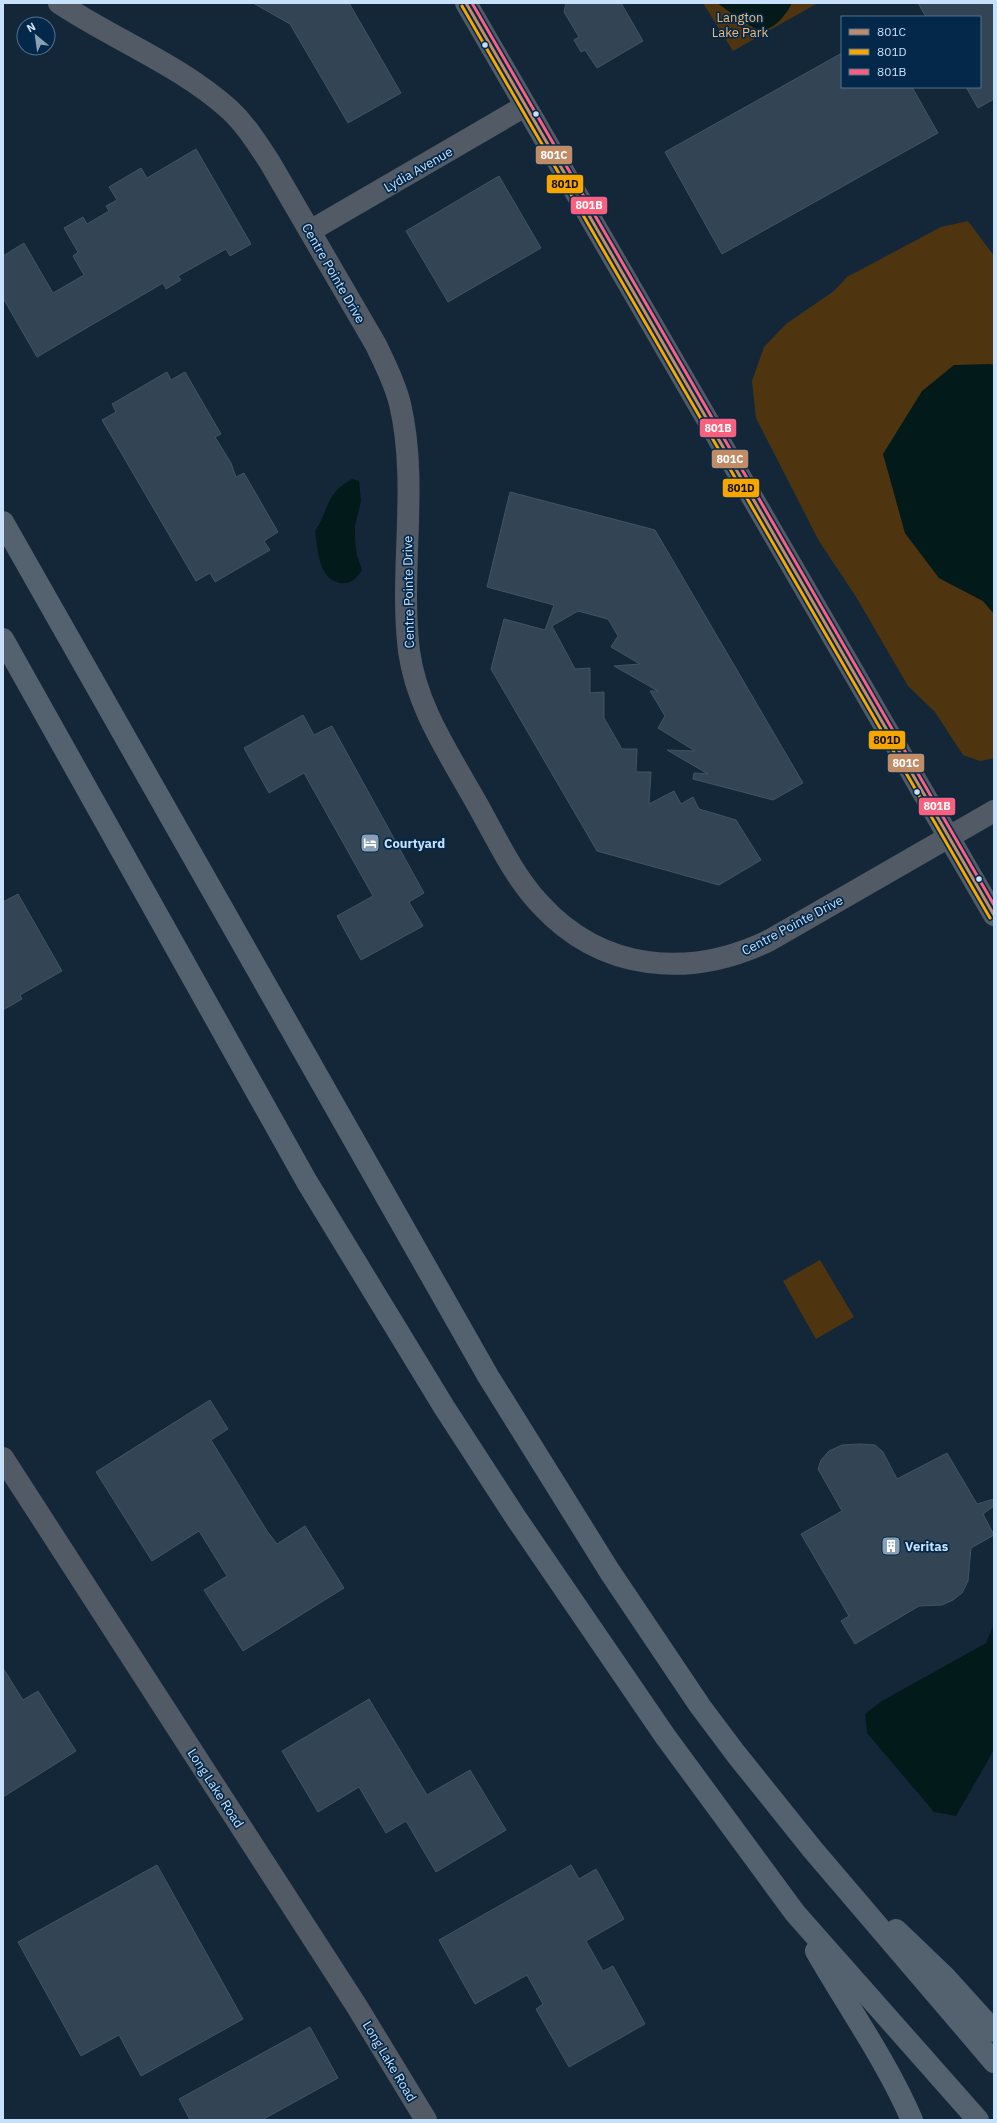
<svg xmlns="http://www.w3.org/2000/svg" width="997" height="2123" font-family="'IBM Plex Sans',sans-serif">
  <rect width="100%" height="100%" fill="#132739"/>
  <!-- green -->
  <g fill="#4f350f">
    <path d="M 703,3 L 818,3 L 733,51 Z"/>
    <path d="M 968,221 L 994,256 L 994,365 L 954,365 L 895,494 L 905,533 L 939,578 L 983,601 L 994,614 L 994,758 L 980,761 L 963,755 L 935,712 L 908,686 L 855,595 L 819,541 L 756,418 L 752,381 L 764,347 L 786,324 L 834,291 L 847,277 L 941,227 Z"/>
    <path d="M 820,1260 L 854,1317 L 816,1339 L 783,1281 Z"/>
  </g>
  <!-- water -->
  <g fill="#021a1a">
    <path d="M 717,3 L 792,3 C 786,15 773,33 757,29 C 748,26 726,9 717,3 Z"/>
    <path d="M 990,364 L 994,365 L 994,614 L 983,601 L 939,578 L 905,533 L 883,454 L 922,391 L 954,365 Z"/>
    <path d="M 352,479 L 359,481 L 361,501 L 355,526 L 355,541 L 357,556 L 362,570 C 357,578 351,585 340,583 C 318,579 318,549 315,531 C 330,509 324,495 352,479 Z"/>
    <path d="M 994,1624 L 994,1750 L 956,1816 L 934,1812 L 867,1733 L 865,1714 L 882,1701 L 986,1643 Z"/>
  </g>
  <!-- building -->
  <g fill="#345" stroke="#415464">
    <path d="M 253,3 L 349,3 L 401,93 L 348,123 L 290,24 Z"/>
    <path d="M 566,3 L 621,3 L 643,41 L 597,68 L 585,50 L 581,52 L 574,40 L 579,37 L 564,12 Z"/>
    <path d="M 918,3 L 994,3 L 994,99 L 978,108 L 966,87 L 980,87 L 980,17 L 926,17 Z"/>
    <path d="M 842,53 L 842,87 L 912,87 L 938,133 L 722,254 L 665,152 Z"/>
    <path d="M 196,149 L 251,244 L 230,256 L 226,249 L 178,276 L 181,280 L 166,289 L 163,283 L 37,357 L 3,298 L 3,256 L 24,243 L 53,293 L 84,275 L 73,256 L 78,252 L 64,228 L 83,217 L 87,224 L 109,211 L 106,206 L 117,200 L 109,187 L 141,168 L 147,178 Z"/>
    <path d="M 499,176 L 541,248 L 448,302 L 406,231 Z"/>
    <path d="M 167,372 L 171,380 L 185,372 L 221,434 L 215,437 L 231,463 L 236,477 L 244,473 L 278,532 L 264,541 L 270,550 L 215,582 L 210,573 L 196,581 L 102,420 L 116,412 L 112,404 Z"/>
    <path d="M 510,492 L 655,530 L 803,783 L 773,800 L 693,779 L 694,773 L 708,774 L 667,750 L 695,751 L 658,728 L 665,716 L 650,691 L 658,691 L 614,666 L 640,664 L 611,647 L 618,636 L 608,619 L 578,611 L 552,626 L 575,669 L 590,668 L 590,693 L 604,692 L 604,718 L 622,749 L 637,749 L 636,772 L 651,772 L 649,804 L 674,791 L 681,804 L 693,797 L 699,809 L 736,820 L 761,860 L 719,885 L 597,851 L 491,669 L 504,619 L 545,630 L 554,605 L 487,587 Z"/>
    <path d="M 303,715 L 314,735 L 332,726 L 424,893 L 409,902 L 423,926 L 361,960 L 337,916 L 373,896 L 304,773 L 269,793 L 244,748 Z"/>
    <path d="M 18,894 L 62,971 L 20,995 L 22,999 L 3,1010 L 3,902 Z"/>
    <path d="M 210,1400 L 228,1429 L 211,1440 L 267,1531 L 277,1544 L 305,1526 L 344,1588 L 243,1651 L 204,1590 L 227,1576 L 199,1531 L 152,1561 L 96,1472 Z"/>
    <path d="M 860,1444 L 875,1445 L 883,1452 L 897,1479 L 947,1453 L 977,1504 L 994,1499 L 994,1506 L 983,1514 L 994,1535 L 971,1548 L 968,1581 L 962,1593 L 953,1600 L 942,1605 L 919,1606 L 855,1644 L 841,1621 L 849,1616 L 801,1534 L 842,1511 L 818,1469 L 821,1460 L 829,1451 L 842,1445 Z"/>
    <path d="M 3,1668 L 23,1700 L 38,1691 L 76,1751 L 3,1797 Z"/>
    <path d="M 369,1699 L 427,1795 L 470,1770 L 506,1830 L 436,1872 L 406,1821 L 386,1833 L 359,1787 L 318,1812 L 282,1751 Z"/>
    <path d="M 157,1865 L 243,2019 L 141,2076 L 119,2035 L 81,2056 L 18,1942 Z"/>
    <path d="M 571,1865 L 579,1879 L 596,1869 L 624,1919 L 586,1941 L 603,1971 L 613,1966 L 645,2024 L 569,2067 L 536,2009 L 543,2004 L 527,1975 L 475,2004 L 439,1940 Z"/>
    <path d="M 310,2027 L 338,2078 L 262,2120 L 190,2120 L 179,2099 Z"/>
  </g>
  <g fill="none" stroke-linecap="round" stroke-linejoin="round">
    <!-- minor -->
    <g stroke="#525b65" stroke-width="22">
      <path d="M 59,3 C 115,40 180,65 230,110 C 246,125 257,143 269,161 L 376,345 C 385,364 395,383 400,404 C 419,485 399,569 409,651 C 416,704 446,749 472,795 C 493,831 511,873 540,904 C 602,972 690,979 770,940 L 994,811"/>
      <path d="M 466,3 L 994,915"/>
      <path d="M 310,231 L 525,106"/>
      <path d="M 3,1458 L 356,2005 L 426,2120"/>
    </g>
    <!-- highway -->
    <g stroke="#546270" stroke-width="22">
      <path d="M 3,522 L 488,1376 L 610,1572 L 700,1706 L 736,1754 L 813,1850 L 994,2062"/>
      <path d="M 3,639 L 307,1182 L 444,1407 L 516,1518 L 665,1736 L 795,1913 L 978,2120"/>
      <path d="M 896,1930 L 945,1977 L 994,2031"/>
      <path d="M 816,1951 C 848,2007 886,2060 912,2120"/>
    </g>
    <defs>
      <path id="bus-1" d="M 466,3 L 994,915"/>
      <path id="bus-2" d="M 462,6 L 990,918"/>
      <path id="bus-3" d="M 472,3 L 994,905"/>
    </defs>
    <!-- bus-1 casing -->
    <use href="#bus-1" stroke="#032849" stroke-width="6"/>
    <!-- bus-2 casing -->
    <use href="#bus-2" stroke="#032849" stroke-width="6"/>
    <!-- bus-3 casing -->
    <use href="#bus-3" stroke="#032849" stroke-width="6"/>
    <!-- bus-1 -->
    <use href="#bus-1" stroke="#c18c65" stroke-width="3"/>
    <!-- bus-2 -->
    <use href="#bus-2" stroke="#f7a600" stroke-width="3"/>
    <!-- bus-3 -->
    <use href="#bus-3" stroke="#f8607d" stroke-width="3"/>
  </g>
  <!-- icons -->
  <defs>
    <symbol id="hotel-square" viewBox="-11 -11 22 22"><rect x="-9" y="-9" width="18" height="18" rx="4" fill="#89a0b7" stroke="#032849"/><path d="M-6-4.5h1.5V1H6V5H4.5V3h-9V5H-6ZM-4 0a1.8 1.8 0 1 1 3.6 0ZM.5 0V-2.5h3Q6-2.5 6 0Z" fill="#fff"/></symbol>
    <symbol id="building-square" viewBox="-11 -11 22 22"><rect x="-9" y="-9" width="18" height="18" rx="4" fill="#89a0b7" stroke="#032849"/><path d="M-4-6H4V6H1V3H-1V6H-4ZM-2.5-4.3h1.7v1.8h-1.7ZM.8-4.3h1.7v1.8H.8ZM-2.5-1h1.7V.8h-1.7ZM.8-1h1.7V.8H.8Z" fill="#fff"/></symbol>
  </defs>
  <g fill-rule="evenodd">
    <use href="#hotel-square" x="359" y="832" width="22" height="22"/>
    <use href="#building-square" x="880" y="1535" width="22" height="22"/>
  </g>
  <!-- markers -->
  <g fill="#c8e1fb" stroke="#032849" stroke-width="1.5">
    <circle cx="485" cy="45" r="3.5"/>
    <circle cx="536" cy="114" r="3.5"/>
    <circle cx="917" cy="792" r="3.5"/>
    <circle cx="979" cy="879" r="3.5"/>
  </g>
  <g text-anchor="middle" stroke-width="3.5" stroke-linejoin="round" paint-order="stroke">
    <!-- park labels -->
    <g font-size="13" fill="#f3b872" stroke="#032849">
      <text x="740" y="22">Langton<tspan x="740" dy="15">Lake Park</tspan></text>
    </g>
    <!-- street labels -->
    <g font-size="13" fill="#c8e1fb" stroke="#032849">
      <text transform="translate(418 169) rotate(-30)" y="5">Lydia Avenue</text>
      <text transform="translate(334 273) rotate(60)" y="5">Centre Pointe Drive</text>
      <text transform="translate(408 592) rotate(-91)" y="5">Centre Pointe Drive</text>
      <text transform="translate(792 925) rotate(-28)" y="5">Centre Pointe Drive</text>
      <text transform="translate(216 1788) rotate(57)" y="5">Long Lake Road</text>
      <text transform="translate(390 2061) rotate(59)" y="5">Long Lake Road</text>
    </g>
    <!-- poi labels -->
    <g font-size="13" font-weight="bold" fill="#c8e1fb" stroke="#032849" text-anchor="start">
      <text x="384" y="848">Courtyard</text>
      <text x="905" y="1551">Veritas</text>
    </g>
  </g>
  <g stroke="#032849" stroke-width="1.5">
    <rect x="535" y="145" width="38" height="20" rx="4" fill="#c18c65"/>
    <rect x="546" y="174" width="38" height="20" rx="4" fill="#f7a600"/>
    <rect x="570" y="196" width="38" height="19" rx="4" fill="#f8607d"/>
    <rect x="699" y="418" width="38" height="20" rx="4" fill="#f8607d"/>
    <rect x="711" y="449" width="38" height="20" rx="4" fill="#c18c65"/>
    <rect x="722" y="478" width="38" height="20" rx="4" fill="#f7a600"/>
    <rect x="868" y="730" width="38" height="20" rx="4" fill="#f7a600"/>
    <rect x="887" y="753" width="38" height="20" rx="4" fill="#c18c65"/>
    <rect x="918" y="797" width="38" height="19" rx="4" fill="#f8607d"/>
  </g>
  <g font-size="11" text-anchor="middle" font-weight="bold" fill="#fff">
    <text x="554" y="159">801C</text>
    <text x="589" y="209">801B</text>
    <text x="718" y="432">801B</text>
    <text x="730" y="463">801C</text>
    <text x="906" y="767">801C</text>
    <text x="937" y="810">801B</text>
  </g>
  <g font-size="11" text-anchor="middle" font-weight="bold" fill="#111">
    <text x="565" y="188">801D</text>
    <text x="741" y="492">801D</text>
    <text x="887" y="744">801D</text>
  </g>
  <!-- border -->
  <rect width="997" height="2123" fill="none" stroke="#c8e1fb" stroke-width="8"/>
  <!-- legend -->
  <rect x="841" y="16" width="140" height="72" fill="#032849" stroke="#527290"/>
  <rect x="849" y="29" width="20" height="6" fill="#c18c65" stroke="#527290"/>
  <text x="877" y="36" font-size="12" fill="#c8e1fb">801C</text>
  <rect x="849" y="49" width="20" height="6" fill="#f7a600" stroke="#527290"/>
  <text x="877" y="56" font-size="12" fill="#c8e1fb">801D</text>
  <rect x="849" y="69" width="20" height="6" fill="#f8607d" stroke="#527290"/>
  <text x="877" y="76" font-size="12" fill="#c8e1fb">801B</text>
  <!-- north arrow -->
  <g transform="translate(36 36) rotate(331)"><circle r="19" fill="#032849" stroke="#527290"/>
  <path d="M0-3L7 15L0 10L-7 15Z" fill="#89a0b7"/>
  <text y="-6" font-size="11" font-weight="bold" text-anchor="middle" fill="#c8e1fb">N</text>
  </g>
</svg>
